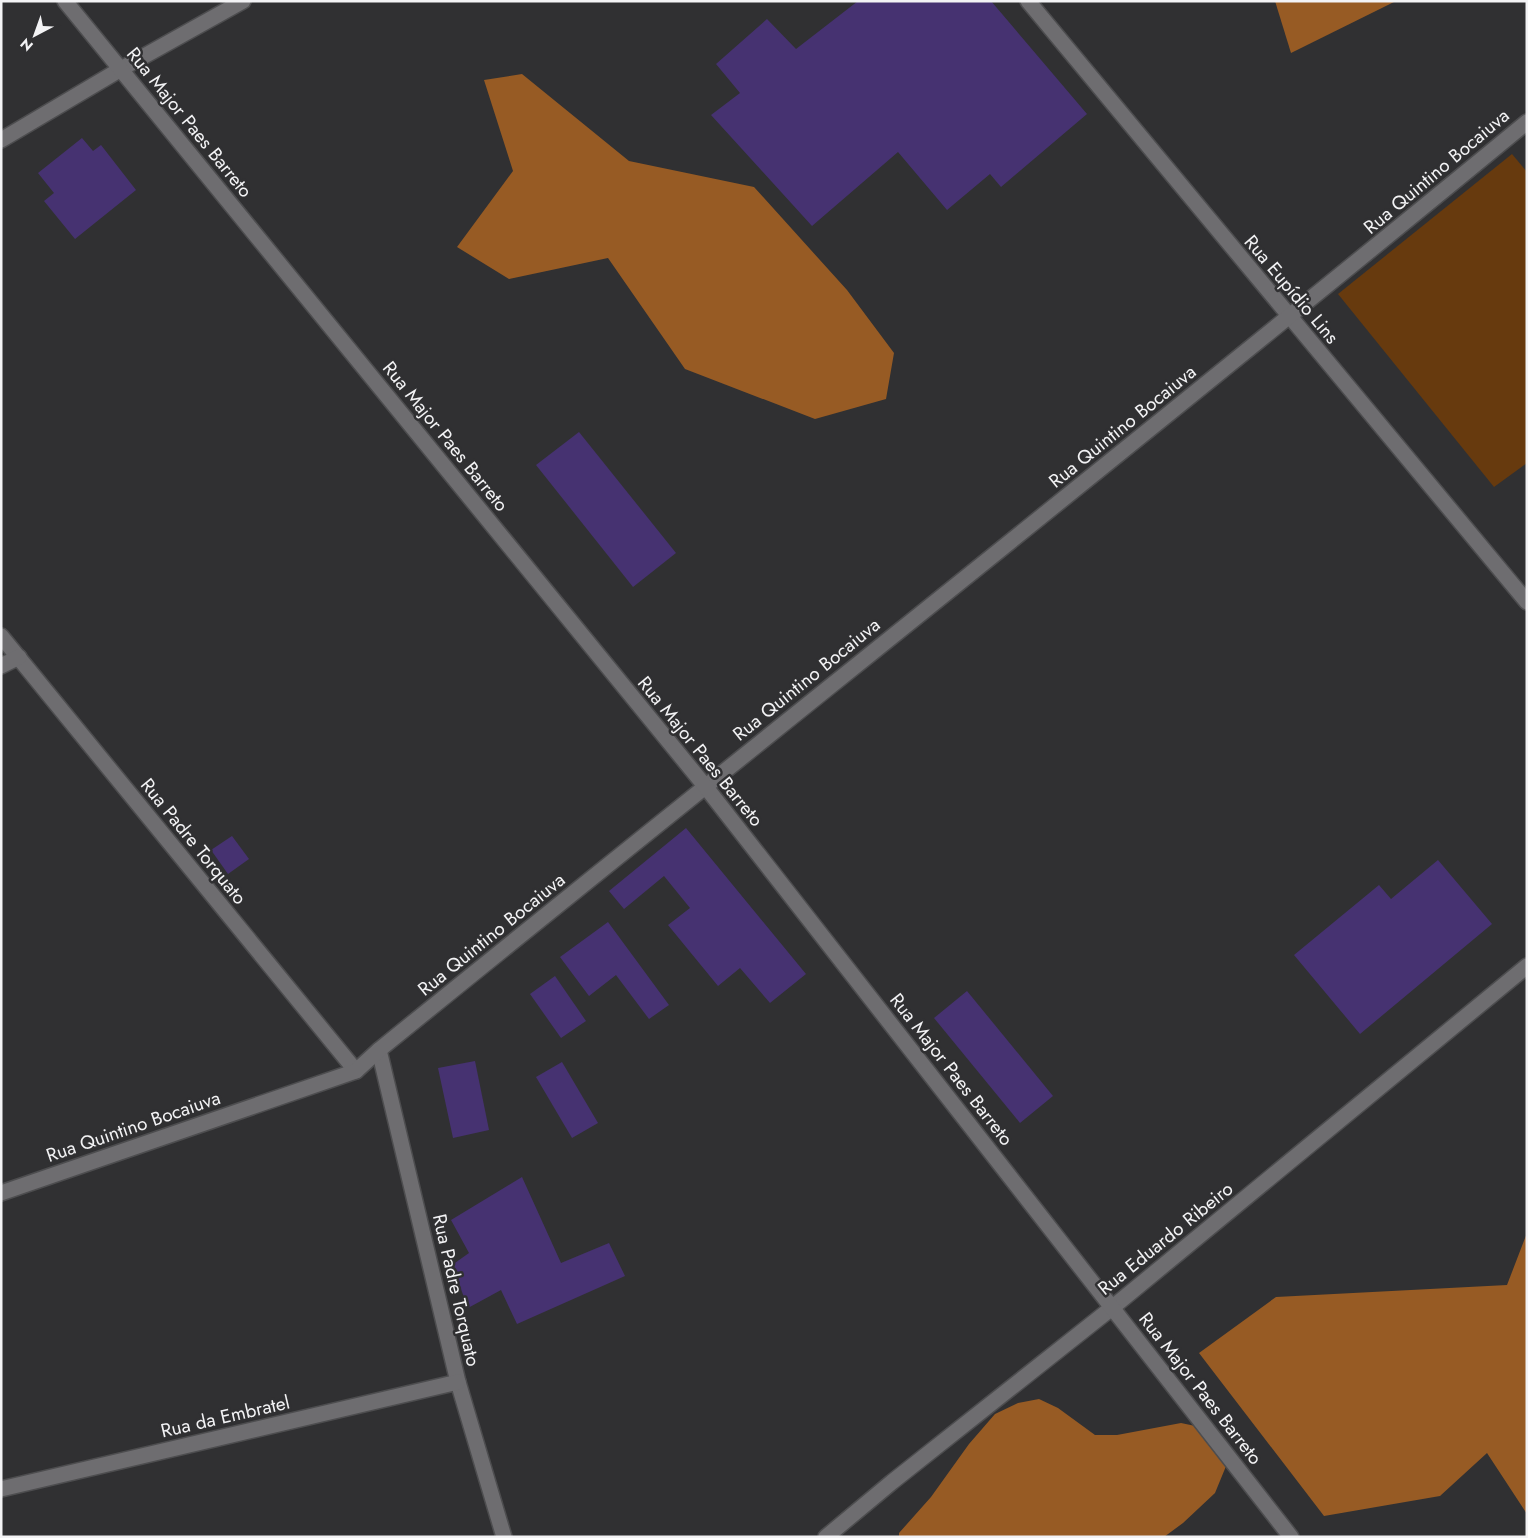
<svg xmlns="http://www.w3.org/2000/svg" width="1528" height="1538" font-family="Jost,sans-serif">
  <rect width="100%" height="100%" fill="#303032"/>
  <!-- green -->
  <path fill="#673a0e" d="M 1512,154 L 1527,172 L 1527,463 L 1494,487 L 1338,294 Z"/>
  <!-- forest -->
  <g fill="#975b24">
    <path d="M 1275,1 L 1396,1 L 1291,53 Z"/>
    <path d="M 522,74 L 629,161 L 754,187 L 847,290 L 894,353 L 886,399 L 815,419 L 685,369 L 608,258 L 509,279 L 457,247 L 513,171 L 484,80 Z"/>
    <path d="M 1527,1233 L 1527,1514 L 1487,1453 L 1440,1496 L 1324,1516 L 1199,1353 L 1276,1297 L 1507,1285 Z"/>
    <path d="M 1039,1399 L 1058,1408 L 1095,1435 L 1117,1435 L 1181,1423 L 1200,1427 L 1231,1454 L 1215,1493 L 1183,1523 L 1164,1537 L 899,1537 L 899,1533 L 931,1497 L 969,1444 L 995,1414 L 1018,1403 Z"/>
  </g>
  <!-- building -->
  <g fill="#463271">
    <path d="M 858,1 L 991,1 L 1087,114 L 1001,187 L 990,174 L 947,210 L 898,152 L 812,226 L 711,115 L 740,93 L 716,64 L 767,19 L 796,49 Z"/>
    <path d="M 82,138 L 93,151 L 101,145 L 136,190 L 75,239 L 44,201 L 54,193 L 38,173 Z"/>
    <path d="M 579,432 L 676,553 L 633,587 L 536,465 Z"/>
    <path d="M 686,828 L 806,974 L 770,1003 L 740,968 L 718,986 L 668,925 L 690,908 L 664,876 L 624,909 L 609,891 Z"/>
    <path d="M 232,836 L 249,859 L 228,874 L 211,850 Z"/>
    <path d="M 1438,860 L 1492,924 L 1360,1034 L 1294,955 L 1379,885 L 1391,899 Z"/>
    <path d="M 608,922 L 669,1005 L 649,1019 L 616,975 L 589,996 L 560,957 Z"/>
    <path d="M 555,976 L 586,1021 L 561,1038 L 530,994 Z"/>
    <path d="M 967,991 L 1053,1096 L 1020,1123 L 934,1018 Z"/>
    <path d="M 475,1061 L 489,1130 L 453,1138 L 438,1068 Z"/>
    <path d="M 562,1062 L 598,1123 L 572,1138 L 536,1077 Z"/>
    <path d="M 522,1177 L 561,1263 L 609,1243 L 625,1276 L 517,1324 L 501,1290 L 468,1308 L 452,1265 L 469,1253 L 451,1220 Z"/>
  </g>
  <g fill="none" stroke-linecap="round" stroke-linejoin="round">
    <defs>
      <g id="minor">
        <path d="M 1028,1 L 1527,602"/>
        <path d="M 1,140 L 121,69 L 243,1"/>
        <path d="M 1,636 L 356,1071"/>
        <path d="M 1,666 L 19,657"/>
        <path d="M 379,1050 L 458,1382 L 504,1537"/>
        <path d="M 1,1193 L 356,1071 L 379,1050 C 761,740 1147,435 1527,122"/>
        <path d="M 1,1489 L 458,1382"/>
        <path d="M 826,1537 L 892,1482 L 1113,1307 L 1527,966"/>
      </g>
      <path id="tertiary" d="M 65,1 L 705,786 L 1291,1537"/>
    </defs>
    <!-- minor casing -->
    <use href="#minor" stroke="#4d4d4f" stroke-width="18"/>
    <!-- tertiary casing -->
    <use href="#tertiary" stroke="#4d4d4f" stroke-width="18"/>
    <!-- minor -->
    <use href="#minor" stroke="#6e6d70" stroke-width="15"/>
    <!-- tertiary -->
    <use href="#tertiary" stroke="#6e6d70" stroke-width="15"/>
  </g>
  <g text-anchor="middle" stroke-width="5" stroke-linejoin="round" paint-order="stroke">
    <!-- street labels -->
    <g font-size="19" fill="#f3f3f5" stroke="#303032">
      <text transform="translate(190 122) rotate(51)" y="7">Rua Major Paes Barreto</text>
      <text transform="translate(1436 171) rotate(-40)" y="7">Rua Quintino Bocaiuva</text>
      <text transform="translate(1292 289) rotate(50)" y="7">Rua Eupídio Lins</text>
      <text transform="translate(1122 426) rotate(-39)" y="7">Rua Quintino Bocaiuva</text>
      <text transform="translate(446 436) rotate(51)" y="7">Rua Major Paes Barreto</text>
      <text transform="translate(806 679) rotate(-39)" y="7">Rua Quintino Bocaiuva</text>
      <text transform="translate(701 751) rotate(51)" y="7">Rua Major Paes Barreto</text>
      <text transform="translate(194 841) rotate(51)" y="7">Rua Padre Torquato</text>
      <text transform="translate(491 934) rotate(-39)" y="7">Rua Quintino Bocaiuva</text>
      <text transform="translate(952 1069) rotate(52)" y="7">Rua Major Paes Barreto</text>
      <text transform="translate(133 1126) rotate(-19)" y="7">Rua Quintino Bocaiuva</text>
      <text transform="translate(1165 1238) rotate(-39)" y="7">Rua Eduardo Ribeiro</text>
      <text transform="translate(457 1290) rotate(77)" y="7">Rua Padre Torquato</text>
      <text transform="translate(1201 1388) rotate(52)" y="7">Rua Major Paes Barreto</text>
      <text transform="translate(225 1416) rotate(-13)" y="7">Rua da Embratel</text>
    </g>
  </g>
  <!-- border -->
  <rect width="1528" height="1538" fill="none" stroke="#f3f3f5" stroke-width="5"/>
  <!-- north arrow -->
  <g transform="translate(35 35) rotate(221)" stroke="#303032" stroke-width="4" paint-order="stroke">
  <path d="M0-4L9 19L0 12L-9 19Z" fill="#f3f3f5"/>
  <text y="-8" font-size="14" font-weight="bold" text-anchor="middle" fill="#f3f3f5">N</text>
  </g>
</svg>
